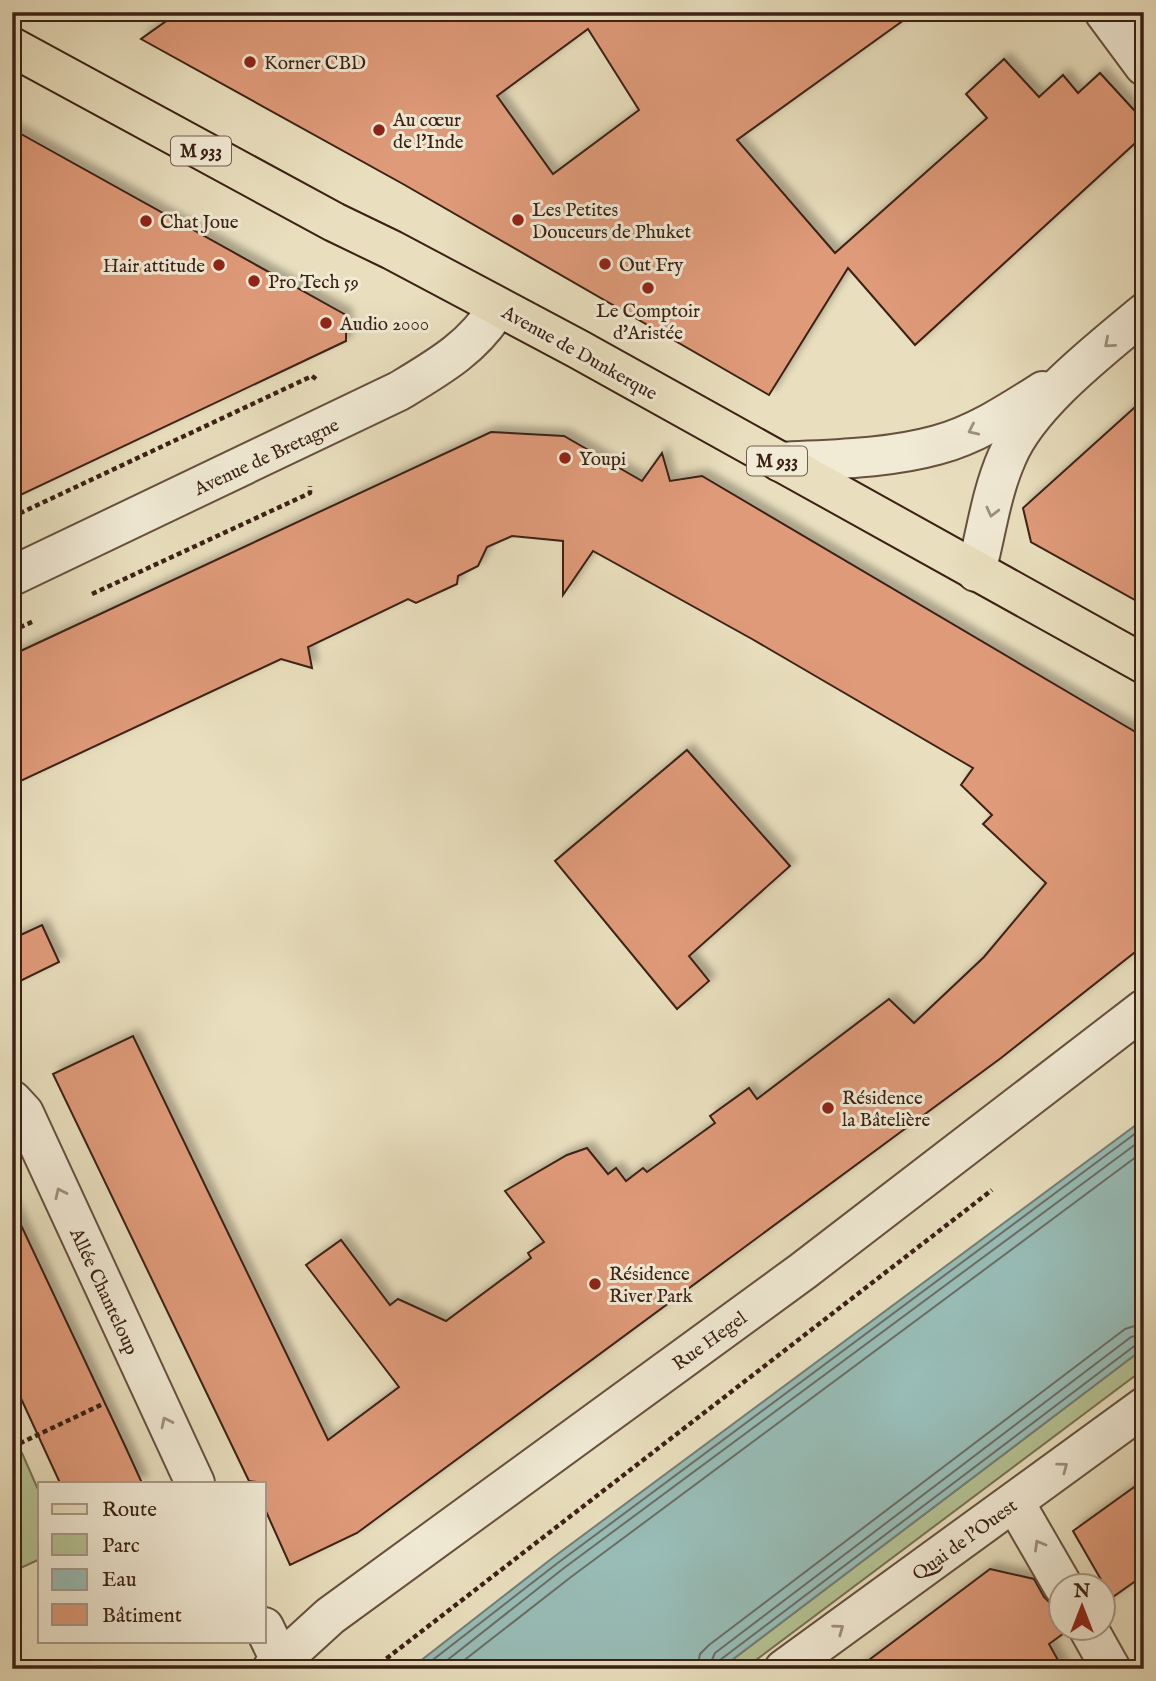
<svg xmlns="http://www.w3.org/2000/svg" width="1156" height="1681" font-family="'IM FELL English',serif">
  <defs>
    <filter id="shadow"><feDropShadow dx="6" dy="-6" stdDeviation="3.5" flood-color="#0004"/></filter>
  </defs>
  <rect width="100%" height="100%" fill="#e9dfbe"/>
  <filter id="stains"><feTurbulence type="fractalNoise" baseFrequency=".00286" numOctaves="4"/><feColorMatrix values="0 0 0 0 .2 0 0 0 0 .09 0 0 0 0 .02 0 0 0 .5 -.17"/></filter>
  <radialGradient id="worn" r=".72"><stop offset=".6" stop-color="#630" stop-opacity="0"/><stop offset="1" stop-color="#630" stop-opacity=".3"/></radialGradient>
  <!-- green -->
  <g fill="#b5c293" stroke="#787154" stroke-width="2">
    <path d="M 1144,1348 L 1144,1369 L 744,1669 L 720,1669 Z"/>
    <path d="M 22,1453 L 40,1494 L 40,1559 L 12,1572 L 12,1457 Z"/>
  </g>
  <!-- water -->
  <path fill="#98bcb6" stroke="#737e75" stroke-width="2" d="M 1144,1119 L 1144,1348 L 720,1669 L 410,1669 L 555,1556 Z"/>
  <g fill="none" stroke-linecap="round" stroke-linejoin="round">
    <!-- shore -->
    <g stroke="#6a6e65" stroke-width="2">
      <path d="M 421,1669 L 559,1562 L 1144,1127"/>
      <path d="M 436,1669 L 564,1568 L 1144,1138"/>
      <path d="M 453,1669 L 571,1577 L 1144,1151"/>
      <path d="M 697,1669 L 700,1654 L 709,1645 L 1125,1329 L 1144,1323"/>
      <path d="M 708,1669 L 715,1653 L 1131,1337 L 1144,1334"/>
      <path d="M 717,1669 L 720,1660 L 1137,1344 L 1144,1343"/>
    </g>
  </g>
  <!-- building -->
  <g fill="#df9a79" stroke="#3b2014" stroke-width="2" fill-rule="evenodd" filter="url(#shadow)">
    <path d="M 179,12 L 915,12 L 737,140 L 835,253 L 987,118 L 966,94 L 1004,59 L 1039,97 L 1063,75 L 1078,93 L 1100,73 L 1144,121 L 1144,135 L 915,345 L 848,268 L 769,395 L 403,184 L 141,39 ZM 588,29 L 639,110 L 553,174 L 497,96 Z"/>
    <path d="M 12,129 L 346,315 L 346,341 L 12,499 Z"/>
    <path d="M 1144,399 L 1144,605 L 1031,542 L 1023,508 Z"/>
    <path d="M 491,432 L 564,436 L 642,481 L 662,453 L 670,481 L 702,476 L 1144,737 L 1144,945 L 1001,1058 L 357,1533 L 290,1565 L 264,1507 L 264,1483 L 249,1481 L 53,1074 L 133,1036 L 328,1440 L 399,1387 L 306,1265 L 341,1240 L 390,1305 L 398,1299 L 446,1321 L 531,1258 L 528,1253 L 544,1242 L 505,1191 L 567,1155 L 587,1148 L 608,1174 L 616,1168 L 626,1181 L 643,1168 L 647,1172 L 715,1123 L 710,1116 L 749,1088 L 757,1099 L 889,999 L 914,1023 L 984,957 L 1046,883 L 983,824 L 992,815 L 961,785 L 973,768 L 752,639 L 593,551 L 563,595 L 563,541 L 512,536 L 487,547 L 478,566 L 458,576 L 457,584 L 416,603 L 408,599 L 308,647 L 312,668 L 281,659 L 12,785 L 12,655 Z"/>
    <path d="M 687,750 L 790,866 L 689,956 L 709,981 L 677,1009 L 555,861 Z"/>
    <path d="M 42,925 L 59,962 L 12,985 L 12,939 Z"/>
    <path d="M 12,1206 L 126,1448 L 142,1483 L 60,1483 L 12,1379 Z"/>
    <path d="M 1144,1480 L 1144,1575 L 1103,1604 L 1103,1595 L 1111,1597 L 1073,1531 Z"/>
    <path d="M 990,1569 L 1034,1579 L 1044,1597 L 1052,1605 L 1061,1608 L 1061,1628 L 1067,1631 L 1049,1644 L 1063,1669 L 857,1669 Z"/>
  </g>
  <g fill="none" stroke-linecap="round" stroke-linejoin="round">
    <defs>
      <g id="minor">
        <path d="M 1104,12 L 1144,66"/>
        <path d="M 780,462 C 832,459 886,459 937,445 C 975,435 1010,412 1043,391"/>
        <path d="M 976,572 C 986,534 991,493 1007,457 C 1029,404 1100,350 1144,313"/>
        <path d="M 12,576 L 399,391 C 439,367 474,347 498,307"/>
        <path d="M 12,1100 L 24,1113 L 195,1483"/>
        <path d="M 1015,1503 L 1063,1586"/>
        <path d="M 264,1627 L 280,1660"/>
        <path d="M 1088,1628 L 1111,1669"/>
        <path d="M 272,1669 L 330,1616 L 803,1271 L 1144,1009"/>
        <path d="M 784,1669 L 1144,1407"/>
      </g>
      <path id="major" d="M 12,47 L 334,222 L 392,250 L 578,349 L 1144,664"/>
    </defs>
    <!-- minor casing -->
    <use href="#minor" stroke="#66503e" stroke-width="42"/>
    <!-- major casing -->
    <use href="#major" stroke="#3b2014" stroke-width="42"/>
    <!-- path -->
    <g stroke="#3b2014" stroke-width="4.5" stroke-dasharray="5 3.5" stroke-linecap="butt">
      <path d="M 12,517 L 312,376 L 316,379"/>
      <path d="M 92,594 L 310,493 L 310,486"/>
      <path d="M 12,631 L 34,621"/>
      <path d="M 12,1447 L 105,1403"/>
      <path d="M 373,1669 L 992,1190"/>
    </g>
    <!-- minor -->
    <use href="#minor" stroke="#f1ead5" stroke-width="38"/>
    <!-- major -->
    <use href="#major" stroke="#e9dfbe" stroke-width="38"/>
  </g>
  <!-- one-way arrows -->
  <defs><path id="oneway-chevron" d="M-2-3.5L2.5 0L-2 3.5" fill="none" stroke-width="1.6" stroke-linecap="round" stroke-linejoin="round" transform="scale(1.75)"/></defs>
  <g stroke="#9f8f7e">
    <use href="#oneway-chevron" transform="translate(1109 343) rotate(139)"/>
    <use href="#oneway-chevron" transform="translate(973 430) rotate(155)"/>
    <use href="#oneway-chevron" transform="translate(992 512) rotate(104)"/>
    <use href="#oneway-chevron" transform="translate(60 1193) rotate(-115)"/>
    <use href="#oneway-chevron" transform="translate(166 1422) rotate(-116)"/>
    <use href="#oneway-chevron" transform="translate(1063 1467) rotate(-37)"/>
    <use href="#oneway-chevron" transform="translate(1039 1545) rotate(-120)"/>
    <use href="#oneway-chevron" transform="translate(839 1629) rotate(-36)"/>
  </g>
  <!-- markers -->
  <g fill="#8f2418" stroke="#f1ead5" stroke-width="2.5">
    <circle cx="250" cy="62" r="7"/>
    <circle cx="379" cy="130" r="7"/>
    <circle cx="518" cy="220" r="7"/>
    <circle cx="146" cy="221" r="7"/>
    <circle cx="605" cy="264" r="7"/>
    <circle cx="219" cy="265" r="7"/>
    <circle cx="254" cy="281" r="7"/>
    <circle cx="648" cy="288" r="7"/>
    <circle cx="326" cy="323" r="7"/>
    <circle cx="565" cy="458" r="7"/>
    <circle cx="828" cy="1108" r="7"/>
    <circle cx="595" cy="1284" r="7"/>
  </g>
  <g text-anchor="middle" stroke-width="6" stroke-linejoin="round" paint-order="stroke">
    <!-- shield labels -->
    <g fill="#f1ead5" stroke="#725d4e" stroke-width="2">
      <rect x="171" y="136.5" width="60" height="29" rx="5"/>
      <rect x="747" y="446.5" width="60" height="29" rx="5"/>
    </g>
    <g font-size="18" font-weight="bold" fill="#3b2014">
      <text x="201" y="157">M 933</text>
      <text x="777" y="467">M 933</text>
    </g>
    <!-- poi labels -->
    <g font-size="19" fill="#3b2014" stroke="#f1ead5" text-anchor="start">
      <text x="264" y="69">Korner CBD</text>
      <text x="393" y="126">Au cœur<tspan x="393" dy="22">de l'Inde</tspan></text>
      <text x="532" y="216">Les Petites<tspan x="532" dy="22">Douceurs de Phuket</tspan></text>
      <text x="160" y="228">Chat Joue</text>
      <text x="619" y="271">Out Fry</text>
      <text x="205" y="272" text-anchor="end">Hair attitude</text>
      <text x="268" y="288">Pro Tech 59</text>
      <text x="648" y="317" text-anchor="middle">Le Comptoir<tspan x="648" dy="22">d'Aristée</tspan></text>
      <text x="340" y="330">Audio 2000</text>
      <text x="579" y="465">Youpi</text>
      <text x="842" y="1104">Résidence<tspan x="842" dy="22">la Bâtelière</tspan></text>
      <text x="609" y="1280">Résidence<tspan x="609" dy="22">River Park</tspan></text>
    </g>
    <!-- street labels -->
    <g font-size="19" fill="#3b2014" stroke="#f1ead5">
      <text transform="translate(580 352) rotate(29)" y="7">Avenue de Dunkerque</text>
      <text transform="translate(266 456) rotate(-25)" y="7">Avenue de Bretagne</text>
      <text transform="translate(105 1291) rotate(65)" y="7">Allée Chanteloup</text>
      <text transform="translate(709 1340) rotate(-36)" y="7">Rue Hegel</text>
      <text transform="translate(964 1539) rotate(-36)" y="7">Quai de l'Ouest</text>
    </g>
  </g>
  <!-- margin -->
  <rect width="1156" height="1681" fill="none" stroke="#e9dfbe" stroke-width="42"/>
  <rect x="14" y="14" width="1128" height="1653" fill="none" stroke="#3b2014" stroke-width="3.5"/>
  <rect x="21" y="21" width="1114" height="1639" fill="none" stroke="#3b2014" stroke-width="2"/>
  <!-- legend -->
  <rect x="38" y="1482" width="228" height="161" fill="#f1ead5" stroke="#a89988" stroke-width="2"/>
  <rect x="52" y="1504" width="35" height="10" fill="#e9dfbe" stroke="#a89988" stroke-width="2"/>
  <text x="102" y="1516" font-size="21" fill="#3b2014">Route</text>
  <rect x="52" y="1534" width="35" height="21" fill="#b5c293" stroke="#a89988" stroke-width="2"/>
  <text x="102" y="1552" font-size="21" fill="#3b2014">Parc</text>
  <rect x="52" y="1569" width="35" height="21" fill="#98bcb6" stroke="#a89988" stroke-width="2"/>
  <text x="102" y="1586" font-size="21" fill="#3b2014">Eau</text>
  <rect x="52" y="1604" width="35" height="21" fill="#df9a79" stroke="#a89988" stroke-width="2"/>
  <text x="102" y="1622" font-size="21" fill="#3b2014">Bâtiment</text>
  <!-- north arrow -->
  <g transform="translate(1082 1607)"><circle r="33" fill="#f1ead5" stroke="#a89988" stroke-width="2"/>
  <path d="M0-5L12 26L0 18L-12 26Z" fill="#8f2418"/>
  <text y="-10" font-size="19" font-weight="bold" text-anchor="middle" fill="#3b2014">N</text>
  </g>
  <rect width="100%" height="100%" filter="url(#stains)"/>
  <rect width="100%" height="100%" fill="url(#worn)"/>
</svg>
